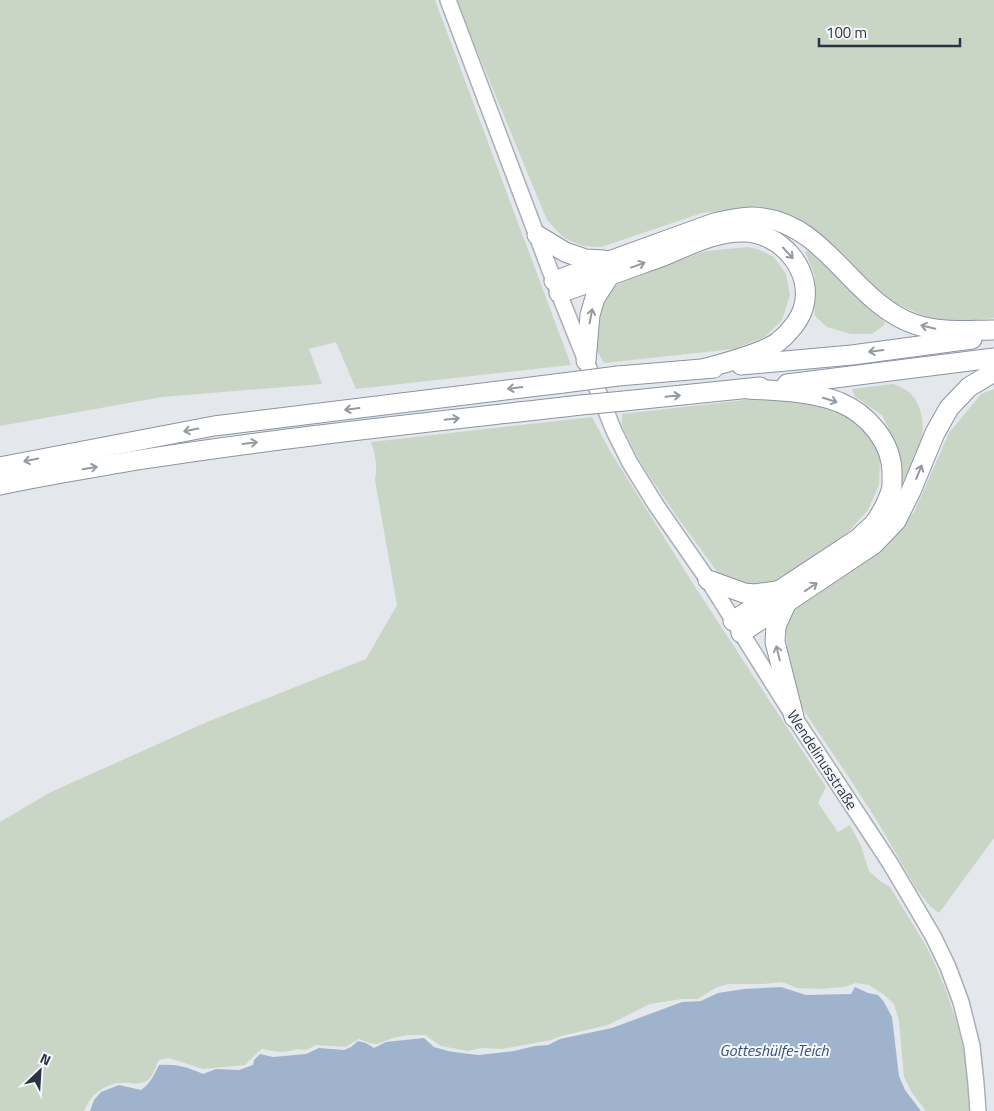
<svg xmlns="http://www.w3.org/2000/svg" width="994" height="1111" font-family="'Titillium Web',sans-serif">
  <rect width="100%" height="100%" fill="#e4e7ec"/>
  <!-- green -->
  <g fill="#c9d6c5">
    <path d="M 0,0 L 435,0 L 571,365 L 356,389 L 336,342 L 309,349 L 322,384 L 162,397 L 0,426 Z"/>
    <path d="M 456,0 L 994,0 L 994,318 L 966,321 L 930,319 L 893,302 L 867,281 L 810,229 L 779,211 L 758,206 L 702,213 L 601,247 L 583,246 L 564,238 L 547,220 Z"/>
    <path d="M 748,247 L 757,249 L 774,257 L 786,274 L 790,295 L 782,320 L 765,337 L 734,349 L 604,363 L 596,349 L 600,306 L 610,289 L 622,282 L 652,270 L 706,251 Z"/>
    <path d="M 809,250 L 824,261 L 864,304 L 885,322 L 884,325 L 872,334 L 851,334 L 827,327 L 815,316 L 813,296 L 815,276 L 805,252 Z"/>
    <path d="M 893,384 C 899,386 906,389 910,393 C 925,408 925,434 919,453 C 915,464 910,475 905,486 L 900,479 L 901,463 L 893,438 L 882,415 L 855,397 L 852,389 Z"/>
    <path d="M 994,389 L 994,838 L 939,913 L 931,907 L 917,890 L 876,819 L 846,773 L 798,702 L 788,667 L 786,627 L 792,611 L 829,586 L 890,541 L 914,512 L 949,433 L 981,394 Z"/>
    <path d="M 745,400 L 799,401 L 829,406 L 851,417 L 869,432 L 880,458 L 879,485 L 868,510 L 844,537 L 783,579 L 767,585 L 752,587 L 732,582 L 718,573 L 675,514 L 642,465 L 622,426 L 622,414 Z"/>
    <path d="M 592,417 L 610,451 L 697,590 L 826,787 L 818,803 L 838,832 L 850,825 L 861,846 L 869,871 L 880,881 L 890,887 L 925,944 L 935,964 L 947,993 L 956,1020 L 965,1055 L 969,1082 L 969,1111 L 926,1111 L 912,1093 L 904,1077 L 899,1021 L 894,1004 L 883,994 L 869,985 L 856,983 L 844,987 L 818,989 L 797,988 L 782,982 L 763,984 L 728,984 L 715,988 L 698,999 L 682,999 L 650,1004 L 608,1025 L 561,1036 L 551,1040 L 502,1049 L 482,1048 L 468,1051 L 441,1046 L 425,1035 L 409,1035 L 393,1038 L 377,1044 L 370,1043 L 359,1039 L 345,1047 L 316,1045 L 306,1050 L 297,1049 L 290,1051 L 279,1052 L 262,1049 L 258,1052 L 245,1065 L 203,1069 L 169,1058 L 159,1060 C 156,1065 154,1074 150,1078 C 142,1087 130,1082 120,1083 C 103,1084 90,1096 84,1111 L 0,1111 L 0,822 L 51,792 L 207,722 L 366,659 L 397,605 L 375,480 C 378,467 375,454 371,442 Z"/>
  </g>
  <!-- water -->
  <path fill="#9fb4cc" d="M 781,987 L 806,995 L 851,994 L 855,987 L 868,993 L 878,995 L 884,1002 L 892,1017 L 899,1076 L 905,1090 L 921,1111 L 90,1111 L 94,1100 L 101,1092 L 119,1085 L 141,1090 C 150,1084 154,1075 159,1065 C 176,1064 187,1067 203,1074 L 216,1069 L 239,1070 L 253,1065 L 254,1060 L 260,1054 L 273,1057 L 306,1054 L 319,1048 L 344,1050 L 351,1047 L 358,1041 L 366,1043 L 374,1048 L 386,1042 L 424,1038 L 434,1047 L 448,1051 L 461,1053 L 479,1055 L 514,1051 L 535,1046 L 548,1045 L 560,1039 L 612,1028 L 682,1002 L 701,1001 L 718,993 L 744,989 Z"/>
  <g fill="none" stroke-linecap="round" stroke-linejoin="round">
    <defs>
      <path id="secondary" d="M 448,0 L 554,281 L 614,431 L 630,463 L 656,505 L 708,580 L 794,717 L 890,863 L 933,936 L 948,967 L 961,1002 L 972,1046 L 976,1084 L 978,1111"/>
      <g id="motorway">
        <path d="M 537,235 L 565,252 L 585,259 L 604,260"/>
        <path d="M 554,281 L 714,223 C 730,220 746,215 763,218 C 827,226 854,303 914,324 C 939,333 968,330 994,330"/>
        <path d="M 559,293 C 595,281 630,268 666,255 C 690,245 715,232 742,232 C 780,231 815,271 803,309 C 799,321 788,334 778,342 C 762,354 723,363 703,369"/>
        <path d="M 586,361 L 590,315 L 595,298 L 610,275"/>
        <path d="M 741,365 L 852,355 L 972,339"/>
        <path d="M 618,376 L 714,368"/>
        <path d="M 787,384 L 994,358"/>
        <path d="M 624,401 L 760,387"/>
        <path d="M 0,467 L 214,426 L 563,383"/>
        <path d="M 0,485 C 46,475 92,468 138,460 C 285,437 433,422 581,405"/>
        <path d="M 708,580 L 744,593 L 755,594 L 776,591"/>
        <path d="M 786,604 L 776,626 L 775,642 L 794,717"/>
        <path d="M 733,621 L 859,538 C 863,534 868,529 873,525 C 881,515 889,499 892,487 C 892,483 892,479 892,475 C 893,443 868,414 839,402 C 810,391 778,391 748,389"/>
        <path d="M 741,633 L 874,544 L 896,521 L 911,491 L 935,433 L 949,408 L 969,387 L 994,372"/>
      </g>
    </defs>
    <!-- secondary casing -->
    <use href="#secondary" stroke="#a9aeb7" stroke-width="18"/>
    <!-- motorway casing -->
    <use href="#motorway" stroke="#8b94a3" stroke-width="21"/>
    <!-- secondary -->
    <use href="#secondary" stroke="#fff" stroke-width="15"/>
    <!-- motorway -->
    <use href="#motorway" stroke="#fff" stroke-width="19"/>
    <defs>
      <g id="motorway-bridge">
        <path d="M 563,383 L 618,376"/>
        <path d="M 581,405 L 624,401"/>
      </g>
    </defs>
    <!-- motorway-bridge casing -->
    <use href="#motorway-bridge" stroke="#8b94a3" stroke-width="21" stroke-linecap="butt"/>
    <!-- motorway-bridge -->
    <use href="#motorway-bridge" stroke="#fff" stroke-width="19"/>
  </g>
  <!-- one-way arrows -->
  <defs><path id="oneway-shaft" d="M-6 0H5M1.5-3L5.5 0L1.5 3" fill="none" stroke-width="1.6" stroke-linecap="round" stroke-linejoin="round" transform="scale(1.25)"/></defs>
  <g stroke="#959aa2">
    <use href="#oneway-shaft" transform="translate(788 253) rotate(47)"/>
    <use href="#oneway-shaft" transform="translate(638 265) rotate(-20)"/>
    <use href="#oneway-shaft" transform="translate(591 316) rotate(-79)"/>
    <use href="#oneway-shaft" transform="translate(928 327) rotate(-167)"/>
    <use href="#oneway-shaft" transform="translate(876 351) rotate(173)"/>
    <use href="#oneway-shaft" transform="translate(515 388) rotate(173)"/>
    <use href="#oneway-shaft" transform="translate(673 396) rotate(-6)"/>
    <use href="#oneway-shaft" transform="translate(830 400) rotate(17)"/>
    <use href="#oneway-shaft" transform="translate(352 409) rotate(173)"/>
    <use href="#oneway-shaft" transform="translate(452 419) rotate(-6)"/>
    <use href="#oneway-shaft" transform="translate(191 430) rotate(169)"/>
    <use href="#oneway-shaft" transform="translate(250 443) rotate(-7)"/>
    <use href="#oneway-shaft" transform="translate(31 460) rotate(168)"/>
    <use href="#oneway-shaft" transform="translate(90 468) rotate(-9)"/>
    <use href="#oneway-shaft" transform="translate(919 472) rotate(-68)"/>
    <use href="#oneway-shaft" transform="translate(811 587) rotate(-34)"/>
    <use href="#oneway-shaft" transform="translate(778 653) rotate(-104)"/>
  </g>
  <g text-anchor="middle" stroke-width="4" stroke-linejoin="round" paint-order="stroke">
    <!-- street labels -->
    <g font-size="15" fill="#2b3445" stroke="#f4f6f9">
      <text transform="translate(822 760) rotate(57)" y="5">Wendelinusstraße</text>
    </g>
    <!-- water labels -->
    <g font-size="16" font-style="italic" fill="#34527a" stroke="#f4f6f9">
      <text x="774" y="1056">Gotteshülfe-Teich</text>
    </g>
  </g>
  <!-- north arrow -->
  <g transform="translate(40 1071) rotate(25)" stroke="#f4f6f9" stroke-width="4" paint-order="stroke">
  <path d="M0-4L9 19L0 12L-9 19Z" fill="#2b3445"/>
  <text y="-8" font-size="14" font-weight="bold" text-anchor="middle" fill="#2b3445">N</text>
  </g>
  <!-- scale -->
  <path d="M819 38v8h141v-8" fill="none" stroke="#2b3445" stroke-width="2.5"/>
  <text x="826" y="38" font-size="15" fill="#2b3445" stroke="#f4f6f9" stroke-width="4" paint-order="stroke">100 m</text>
</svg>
